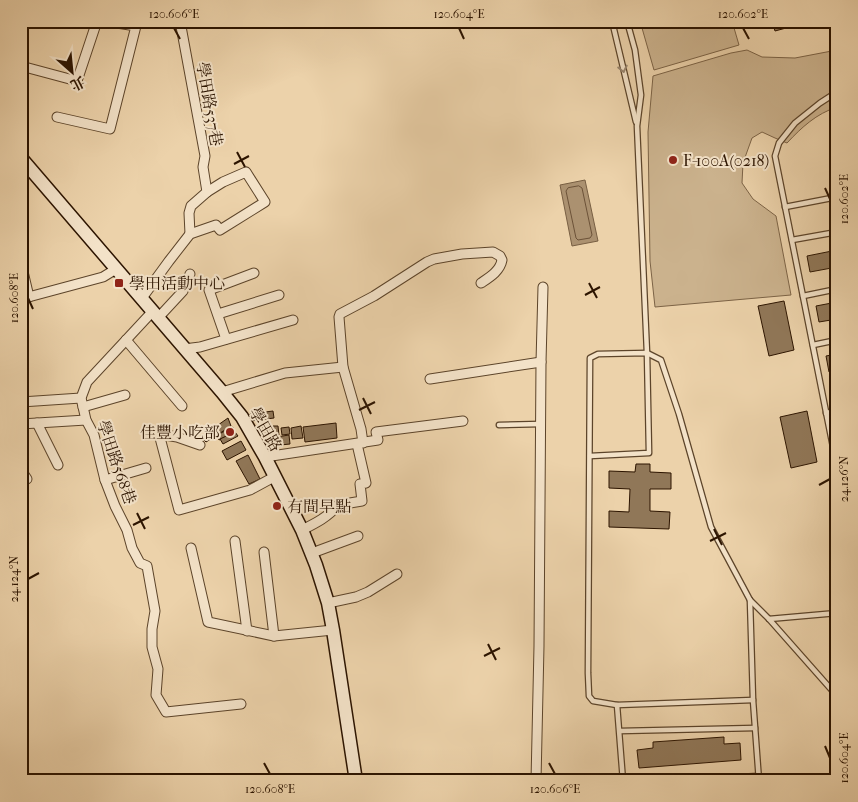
<svg xmlns="http://www.w3.org/2000/svg" width="858" height="802" font-family="'IM FELL French Canon','Noto Serif TC',serif">
  <rect width="100%" height="100%" fill="#ecd2aa"/>
  <filter id="stains"><feTurbulence type="fractalNoise" baseFrequency=".004" numOctaves="4"/><feColorMatrix values="0 0 0 0 .2 0 0 0 0 .09 0 0 0 0 .02 0 0 0 .5 -.17"/></filter>
  <radialGradient id="worn" r=".72"><stop offset=".6" stop-color="#630" stop-opacity="0"/><stop offset="1" stop-color="#630" stop-opacity=".3"/></radialGradient>
  <!-- green -->
  <g fill="#cbb28d" stroke="#7c6346">
    <path d="M 640,21 L 732,21 L 739,45 L 654,70 Z"/>
    <path d="M 747,50 L 762,57 L 795,58 L 837,50 L 837,107 C 816,114 802,127 787,143 L 775,138 L 762,132 L 752,138 L 743,163 L 742,183 L 753,199 L 776,216 L 791,295 L 655,307 L 650,261 L 648,132 L 653,76 L 731,53 Z"/>
  </g>
  <!-- water -->
  <path fill="#ab9170" stroke="#785f43" d="M 585,180 L 598,241 L 572,246 L 560,185 Z"/>
  <g fill="none" stroke-linecap="round" stroke-linejoin="round">
    <!-- shore -->
    <path stroke="#6c5238" stroke-width="1" d="M 579,186 L 582,188 L 592,235 L 590,238 L 578,240 L 576,238 L 566,191 L 568,188 Z"/>
  </g>
  <!-- building -->
  <g fill="#907758" stroke="#2c1400">
    <path d="M 772,21 L 812,21 L 775,31 Z"/>
    <path d="M 837,246 L 837,267 L 810,272 L 807,256 L 832,251 L 832,247 Z"/>
    <path d="M 784,301 L 794,350 L 769,356 L 758,306 Z"/>
    <path d="M 837,302 L 837,319 L 819,322 L 816,306 Z"/>
    <path d="M 837,354 L 837,371 L 829,372 L 826,356 Z"/>
    <path d="M 273,411 L 274,418 L 251,421 L 250,414 Z"/>
    <path d="M 807,411 L 817,462 L 791,468 L 780,417 Z"/>
    <path d="M 228,418 L 231,426 L 206,442 L 201,437 Z"/>
    <path d="M 336,423 L 337,438 L 305,442 L 303,427 Z"/>
    <path d="M 273,426 L 278,426 L 279,435 L 274,435 Z"/>
    <path d="M 301,426 L 303,438 L 292,439 L 291,428 Z"/>
    <path d="M 233,427 L 235,432 L 219,440 L 217,435 Z"/>
    <path d="M 271,427 L 272,434 L 259,436 L 258,428 Z"/>
    <path d="M 289,427 L 290,434 L 282,435 L 281,428 Z"/>
    <path d="M 235,432 L 238,436 L 223,444 L 220,439 Z"/>
    <path d="M 289,435 L 290,444 L 271,446 L 270,438 Z"/>
    <path d="M 241,441 L 246,450 L 227,460 L 222,451 Z"/>
    <path d="M 248,455 L 260,479 L 249,484 L 236,461 Z"/>
    <path d="M 636,464 L 650,464 L 650,472 L 671,473 L 671,489 L 650,489 L 650,511 L 670,512 L 669,529 L 609,527 L 609,511 L 629,512 L 630,489 L 609,488 L 609,471 L 635,472 Z"/>
    <path d="M 724,737 L 724,744 L 740,743 L 741,760 L 639,768 L 637,750 L 653,748 L 653,742 Z"/>
  </g>
  <g fill="none" stroke-linecap="round" stroke-linejoin="round">
    <defs>
      <g id="service">
        <path d="M 612,21 L 636,122"/>
        <path d="M 837,92 L 820,103 L 795,123 L 779,143 L 775,156 L 837,467"/>
        <path d="M 785,207 L 837,197"/>
        <path d="M 792,240 L 837,232"/>
        <path d="M 803,296 L 837,289"/>
        <path d="M 813,345 L 837,340"/>
        <path d="M 826,413 L 837,411"/>
        <path d="M 499,425 L 541,424"/>
        <path d="M 590,456 L 649,453 L 647,353 L 637,126 L 641,95 L 635,50 L 627,21"/>
        <path d="M 750,600 L 753,700 L 759,781"/>
        <path d="M 769,619 L 837,613"/>
        <path d="M 753,700 L 617,705 L 593,701 L 589,696 L 588,673 L 590,358 L 598,354 L 647,353 L 661,360 L 679,414 L 711,527 L 750,600 L 769,619 L 837,696"/>
        <path d="M 617,705 L 623,781"/>
        <path d="M 620,731 L 755,728"/>
        <path d="M 666,781 L 758,776"/>
      </g>
      <g id="minor">
        <path d="M 180,21 L 205,156 L 203,167 L 207,192 L 191,206 L 189,213 L 190,234"/>
        <path d="M 21,66 L 77,81 L 97,21"/>
        <path d="M 57,117 L 110,129 L 136,26 L 104,21"/>
        <path d="M 21,263 L 29,297"/>
        <path d="M 142,298 L 169,261 L 190,234 L 216,225 L 220,230 L 265,202 L 246,172 L 223,182 L 207,192"/>
        <path d="M 21,299 L 103,277 L 116,269"/>
        <path d="M 153,311 L 87,382 L 81,398 L 86,420 L 94,435 L 105,480 L 115,506 L 127,530 L 132,548 L 140,563 L 147,566 L 155,611 L 152,629 L 152,647 L 158,669 L 156,695 L 166,712 L 241,704"/>
        <path d="M 218,314 L 279,295"/>
        <path d="M 158,318 L 183,291 L 190,274"/>
        <path d="M 226,339 L 209,290 L 254,273"/>
        <path d="M 126,340 L 182,406"/>
        <path d="M 184,349 L 200,347 L 293,320"/>
        <path d="M 430,379 L 541,362"/>
        <path d="M 222,392 L 285,373 L 343,367"/>
        <path d="M 21,402 L 81,398"/>
        <path d="M 83,407 L 125,395"/>
        <path d="M 37,423 L 58,465"/>
        <path d="M 21,424 L 86,420"/>
        <path d="M 363,443 L 361,429 L 343,367 L 339,317 L 340,314 L 374,296 L 427,262 L 434,259 L 462,254 L 493,252 L 500,256 L 502,260 C 500,271 490,277 481,283"/>
        <path d="M 200,445 L 177,437 L 159,434 L 179,510 L 250,490 L 274,477"/>
        <path d="M 265,457 L 378,440 L 376,432 L 463,421"/>
        <path d="M 21,470 L 27,479"/>
        <path d="M 105,480 L 146,468"/>
        <path d="M 302,530 C 316,523 328,517 338,505 L 362,501 L 360,484 L 366,483 L 357,444"/>
        <path d="M 235,541 L 247,631"/>
        <path d="M 191,548 L 208,622 L 274,636 L 333,630"/>
        <path d="M 264,552 L 274,636"/>
        <path d="M 312,553 L 358,536"/>
        <path d="M 328,603 L 356,597 L 368,592 L 397,574"/>
        <path d="M 158,781 L 168,781"/>
        <path d="M 536,781 L 539,646 L 541,362 L 543,287"/>
      </g>
      <path id="secondary" d="M 21,158 L 222,392 L 242,417 L 265,457 L 302,530 L 316,565 L 328,603 L 333,630 L 356,781"/>
    </defs>
    <!-- service casing -->
    <use href="#service" stroke="#5c442a" stroke-width="7"/>
    <!-- minor casing -->
    <use href="#minor" stroke="#5c442a" stroke-width="11"/>
    <!-- secondary casing -->
    <use href="#secondary" stroke="#2c1400" stroke-width="15"/>
    <!-- service -->
    <use href="#service" stroke="#f3e2c8" stroke-width="4.5"/>
    <!-- minor -->
    <use href="#minor" stroke="#f3e2c8" stroke-width="9"/>
    <!-- secondary -->
    <use href="#secondary" stroke="#f3e2c8" stroke-width="12"/>
  </g>
  <!-- one-way arrows -->
  <defs><path id="oneway-chevron" d="M-2-3.5L2.5 0L-2 3.5" fill="none" stroke-width="1.6" stroke-linecap="round" stroke-linejoin="round" transform="scale(1.25)"/></defs>
  <use stroke="#99856e" href="#oneway-chevron" transform="translate(623 69) rotate(78)"/>
  <!-- ticks -->
  <path fill="none" stroke="#2c1400" stroke-width="2" d="M 174,28 L 180,39M 459,28 L 464,39M 743,28 L 749,39M 237,152 L 245,167M 234,164 L 249,156M 825,188 L 830,199M 589,283 L 597,298M 585,295 L 600,287M 28,298 L 33,309M 363,398 L 371,414M 359,410 L 375,402M 819,485 L 830,479M 137,513 L 145,529M 133,525 L 149,517M 714,529 L 722,545M 710,541 L 726,533M 28,579 L 39,573M 488,644 L 496,660M 484,656 L 500,648M 825,746 L 830,758M 264,763 L 270,774M 549,763 L 555,774"/>
  <!-- markers -->
  <g fill="#8f2418" stroke="#f3e2c8" stroke-width="2">
    <circle cx="673" cy="160" r="5"/>
    <rect x="114" y="278" width="10" height="10" rx="2.5"/>
    <circle cx="230" cy="432" r="5"/>
    <circle cx="277" cy="506" r="5"/>
  </g>
  <g text-anchor="middle" stroke-width="4" stroke-linejoin="round" paint-order="stroke">
    <!-- street labels -->
    <g font-size="16" fill="#2c1400" stroke="#f3e2c8">
      <text transform="translate(210 104) rotate(80)" y="6">學田路537巷</text>
      <text transform="translate(266 429) rotate(60)" y="6">學田路</text>
      <text transform="translate(117 462) rotate(71)" y="6">學田路568巷</text>
    </g>
    <!-- poi labels -->
    <g font-size="16" fill="#2c1400" stroke="#f3e2c8" text-anchor="start">
      <text x="683" y="166">F-100A(0218)</text>
      <text x="129" y="289">學田活動中心</text>
      <text x="220" y="438" text-anchor="end">佳豐小吃部</text>
      <text x="287" y="512">有間早點</text>
    </g>
  </g>
  <!-- margin -->
  <rect width="858" height="802" fill="none" stroke="#ecd2aa" stroke-width="55"/>
  <!-- north arrow -->
  <g transform="translate(72 72) rotate(153)" stroke="#f3e2c8" stroke-width="4" paint-order="stroke">
  <path d="M0-4L9 19L0 12L-9 19Z" fill="#2c1400"/>
  <text y="-8" font-size="14" font-weight="bold" text-anchor="middle" fill="#2c1400">北</text>
  </g>
  <rect x="28" y="28" width="802" height="746" fill="none" stroke="#2c1400" stroke-width="2"/>
  <g font-size="12" text-anchor="middle" fill="#2c1400">
    <text x="174" y="18">120.606°E</text>
    <text x="459" y="18">120.604°E</text>
    <text x="743" y="18">120.602°E</text>
    <text transform="translate(844 199) rotate(-90)" y="4">120.602°E</text>
    <text transform="translate(14 298) rotate(-90)" y="4">120.608°E</text>
    <text transform="translate(844 479) rotate(-90)" y="4">24.126°N</text>
    <text transform="translate(14 579) rotate(-90)" y="4">24.124°N</text>
    <text transform="translate(844 758) rotate(-90)" y="4">120.604°E</text>
    <text x="270" y="793">120.608°E</text>
    <text x="555" y="793">120.606°E</text>
  </g>
  <rect width="100%" height="100%" filter="url(#stains)"/>
  <rect width="100%" height="100%" fill="url(#worn)"/>
</svg>
